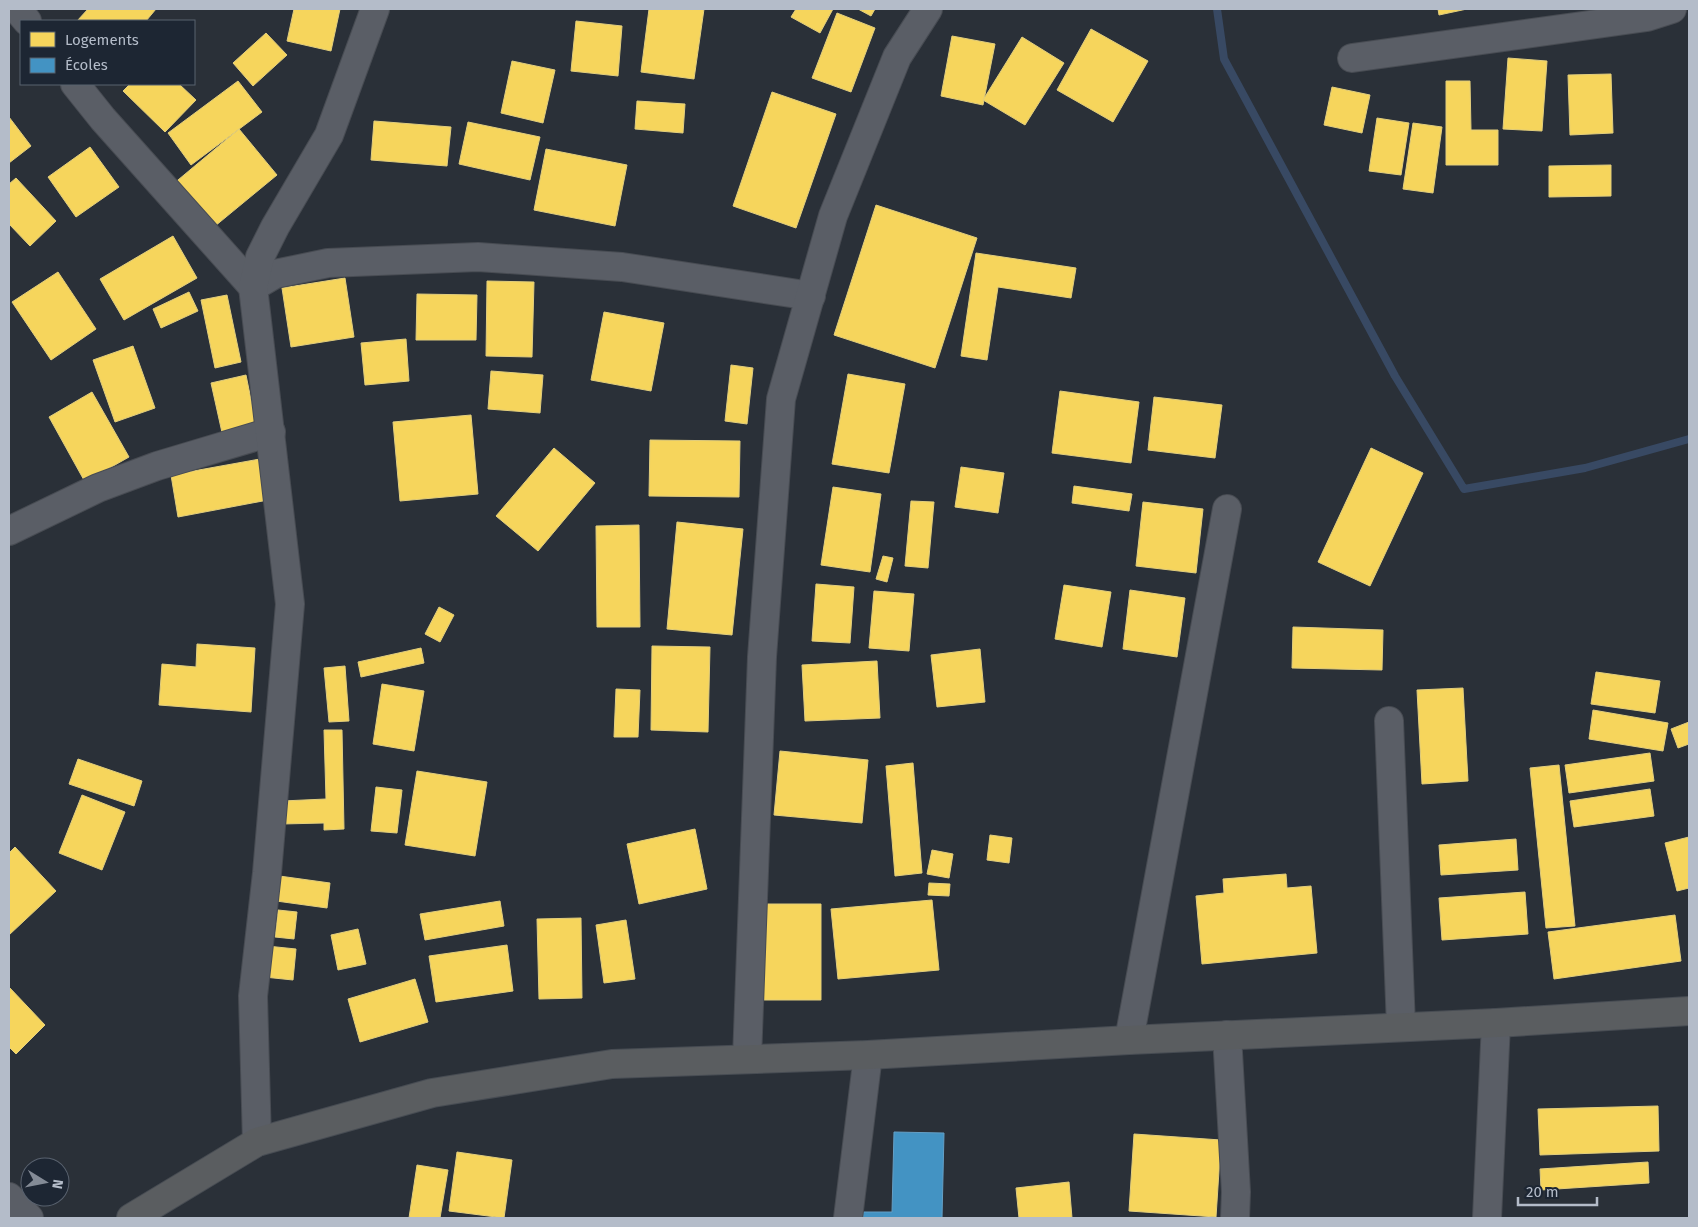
<svg xmlns="http://www.w3.org/2000/svg" width="1698" height="1227" font-family="'Fira Sans',sans-serif">
  <rect width="100%" height="100%" fill="#2a3038"/>
  <!-- homes -->
  <g fill="#f6d55c" stroke="#e2ce7d">
    <path d="M 88,9 L 156,9 L 146,21 L 77,21 Z"/>
    <path d="M 294,9 L 340,9 L 331,51 L 287,41 Z"/>
    <path d="M 649,9 L 704,9 L 694,79 L 641,72 Z"/>
    <path d="M 796,9 L 833,9 L 820,33 L 791,17 Z"/>
    <path d="M 858,9 L 875,9 L 871,16 Z"/>
    <path d="M 1438,9 L 1467,9 L 1439,15 Z"/>
    <path d="M 837,13 L 875,28 L 851,92 L 812,78 Z"/>
    <path d="M 576,21 L 622,26 L 618,76 L 571,71 Z"/>
    <path d="M 1091,29 L 1148,61 L 1113,122 L 1057,90 Z"/>
    <path d="M 266,33 L 287,55 L 253,86 L 233,63 Z"/>
    <path d="M 952,36 L 995,44 L 983,105 L 941,96 Z"/>
    <path d="M 1022,37 L 1064,63 L 1025,125 L 983,100 Z"/>
    <path d="M 1508,58 L 1547,61 L 1542,131 L 1503,129 Z"/>
    <path d="M 512,61 L 555,70 L 543,123 L 501,113 Z"/>
    <path d="M 1611,74 L 1613,133 L 1570,135 L 1568,75 Z"/>
    <path d="M 238,81 L 262,112 L 191,165 L 168,133 Z"/>
    <path d="M 1446,81 L 1470,81 L 1471,130 L 1498,130 L 1498,165 L 1446,165 Z"/>
    <path d="M 130,84 L 179,84 L 196,100 L 165,132 L 123,91 Z"/>
    <path d="M 1332,87 L 1370,95 L 1362,133 L 1324,125 Z"/>
    <path d="M 772,92 L 836,114 L 796,228 L 733,206 Z"/>
    <path d="M 637,101 L 685,104 L 683,133 L 635,129 Z"/>
    <path d="M 9,117 L 31,146 L 9,163 Z"/>
    <path d="M 1377,118 L 1409,123 L 1401,175 L 1369,171 Z"/>
    <path d="M 374,121 L 451,127 L 447,166 L 371,160 Z"/>
    <path d="M 468,122 L 540,137 L 530,180 L 459,164 Z"/>
    <path d="M 1413,123 L 1442,127 L 1433,193 L 1403,189 Z"/>
    <path d="M 239,129 L 277,175 L 209,231 L 172,185 Z"/>
    <path d="M 90,147 L 119,187 L 76,217 L 48,177 Z"/>
    <path d="M 546,149 L 627,165 L 615,226 L 534,210 Z"/>
    <path d="M 1611,165 L 1611,196 L 1549,197 L 1549,166 Z"/>
    <path d="M 16,178 L 56,221 L 30,246 L 9,224 L 9,184 Z"/>
    <path d="M 876,205 L 977,238 L 935,368 L 834,335 Z"/>
    <path d="M 173,236 L 197,278 L 124,320 L 100,279 Z"/>
    <path d="M 976,253 L 1076,268 L 1071,298 L 998,287 L 987,360 L 961,356 Z"/>
    <path d="M 58,272 L 96,329 L 51,360 L 12,302 Z"/>
    <path d="M 345,278 L 354,337 L 291,347 L 282,288 Z"/>
    <path d="M 487,281 L 534,282 L 532,357 L 486,356 Z"/>
    <path d="M 189,292 L 198,311 L 161,328 L 153,309 Z"/>
    <path d="M 417,294 L 477,295 L 476,340 L 416,340 Z"/>
    <path d="M 227,295 L 241,362 L 215,368 L 201,300 Z"/>
    <path d="M 604,312 L 664,323 L 651,391 L 591,380 Z"/>
    <path d="M 406,339 L 409,381 L 365,385 L 361,343 Z"/>
    <path d="M 133,346 L 155,408 L 115,422 L 93,360 Z"/>
    <path d="M 731,365 L 753,368 L 747,424 L 725,421 Z"/>
    <path d="M 491,371 L 543,375 L 540,413 L 488,409 Z"/>
    <path d="M 848,374 L 905,384 L 889,473 L 832,464 Z"/>
    <path d="M 246,375 L 257,429 L 223,437 L 211,383 Z"/>
    <path d="M 1060,391 L 1139,402 L 1131,463 L 1052,453 Z"/>
    <path d="M 92,392 L 129,457 L 85,482 L 49,417 Z"/>
    <path d="M 1154,397 L 1222,405 L 1215,458 L 1148,450 Z"/>
    <path d="M 471,415 L 478,494 L 400,501 L 393,422 Z"/>
    <path d="M 650,440 L 740,441 L 739,497 L 649,496 Z"/>
    <path d="M 554,448 L 595,483 L 538,551 L 496,516 Z"/>
    <path d="M 1371,448 L 1423,473 L 1370,586 L 1318,562 Z"/>
    <path d="M 260,459 L 268,500 L 178,517 L 171,475 Z"/>
    <path d="M 961,467 L 1004,473 L 998,513 L 955,507 Z"/>
    <path d="M 1074,486 L 1132,494 L 1129,511 L 1072,503 Z"/>
    <path d="M 833,487 L 881,494 L 870,572 L 821,565 Z"/>
    <path d="M 911,501 L 934,502 L 928,568 L 905,566 Z"/>
    <path d="M 1143,502 L 1203,509 L 1196,573 L 1136,566 Z"/>
    <path d="M 677,522 L 743,529 L 732,635 L 667,629 Z"/>
    <path d="M 639,525 L 640,627 L 597,627 L 596,526 Z"/>
    <path d="M 883,556 L 893,558 L 887,582 L 876,579 Z"/>
    <path d="M 816,584 L 854,587 L 850,643 L 812,641 Z"/>
    <path d="M 1064,585 L 1111,592 L 1102,647 L 1055,639 Z"/>
    <path d="M 1130,590 L 1185,598 L 1177,657 L 1123,649 Z"/>
    <path d="M 874,591 L 914,594 L 909,651 L 869,648 Z"/>
    <path d="M 439,607 L 454,615 L 440,642 L 425,634 Z"/>
    <path d="M 1293,627 L 1383,630 L 1382,670 L 1292,668 Z"/>
    <path d="M 197,644 L 255,648 L 251,712 L 159,705 L 162,664 L 196,667 Z"/>
    <path d="M 652,646 L 710,647 L 708,732 L 651,730 Z"/>
    <path d="M 421,648 L 424,663 L 361,677 L 358,662 Z"/>
    <path d="M 980,649 L 985,702 L 937,707 L 931,655 Z"/>
    <path d="M 877,661 L 880,718 L 805,721 L 802,665 Z"/>
    <path d="M 345,666 L 349,721 L 329,722 L 324,668 Z"/>
    <path d="M 1596,672 L 1660,681 L 1655,713 L 1591,704 Z"/>
    <path d="M 382,684 L 424,691 L 414,751 L 373,744 Z"/>
    <path d="M 1463,688 L 1468,781 L 1422,784 L 1417,690 Z"/>
    <path d="M 616,689 L 640,690 L 638,737 L 614,737 Z"/>
    <path d="M 1593,710 L 1668,723 L 1663,751 L 1589,739 Z"/>
    <path d="M 1689,722 L 1689,744 L 1678,748 L 1671,729 Z"/>
    <path d="M 324,730 L 342,730 L 344,829 L 324,830 L 324,823 L 282,824 L 282,801 L 326,799 Z"/>
    <path d="M 780,751 L 868,760 L 862,823 L 774,815 Z"/>
    <path d="M 1650,753 L 1654,781 L 1569,793 L 1565,765 Z"/>
    <path d="M 78,759 L 142,781 L 134,806 L 69,784 Z"/>
    <path d="M 913,763 L 922,873 L 895,876 L 886,766 Z"/>
    <path d="M 1559,765 L 1575,926 L 1546,928 L 1530,768 Z"/>
    <path d="M 417,771 L 487,782 L 475,856 L 405,845 Z"/>
    <path d="M 376,787 L 402,790 L 397,833 L 371,831 Z"/>
    <path d="M 1650,789 L 1654,816 L 1574,827 L 1570,801 Z"/>
    <path d="M 82,795 L 125,812 L 102,870 L 59,853 Z"/>
    <path d="M 695,829 L 707,889 L 639,904 L 627,844 Z"/>
    <path d="M 990,835 L 1012,838 L 1009,863 L 987,860 Z"/>
    <path d="M 1689,837 L 1689,888 L 1677,891 L 1665,843 Z"/>
    <path d="M 1516,839 L 1518,870 L 1441,875 L 1439,845 Z"/>
    <path d="M 15,847 L 56,891 L 9,935 L 9,853 Z"/>
    <path d="M 932,850 L 953,854 L 949,878 L 927,874 Z"/>
    <path d="M 1286,874 L 1287,888 L 1311,886 L 1317,953 L 1202,964 L 1196,896 L 1224,893 L 1223,879 Z"/>
    <path d="M 272,875 L 330,883 L 327,908 L 269,900 Z"/>
    <path d="M 929,883 L 950,884 L 949,896 L 928,895 Z"/>
    <path d="M 1525,892 L 1528,934 L 1442,940 L 1439,898 Z"/>
    <path d="M 932,900 L 939,970 L 838,979 L 831,909 Z"/>
    <path d="M 500,901 L 504,926 L 425,940 L 420,914 Z"/>
    <path d="M 764,904 L 821,904 L 821,1000 L 763,1000 Z"/>
    <path d="M 278,910 L 297,912 L 294,939 L 275,937 Z"/>
    <path d="M 1675,915 L 1681,961 L 1554,979 L 1548,932 Z"/>
    <path d="M 581,918 L 582,998 L 539,999 L 537,919 Z"/>
    <path d="M 626,920 L 635,979 L 604,983 L 596,925 Z"/>
    <path d="M 358,929 L 366,964 L 338,970 L 331,935 Z"/>
    <path d="M 507,945 L 513,991 L 436,1002 L 429,956 Z"/>
    <path d="M 267,946 L 296,949 L 293,980 L 264,977 Z"/>
    <path d="M 415,979 L 428,1022 L 360,1042 L 348,999 Z"/>
    <path d="M 9,987 L 45,1025 L 16,1054 L 9,1047 Z"/>
    <path d="M 1658,1106 L 1659,1151 L 1540,1155 L 1538,1109 Z"/>
    <path d="M 1134,1134 L 1221,1140 L 1216,1217 L 1129,1211 Z"/>
    <path d="M 457,1152 L 512,1160 L 504,1218 L 449,1211 Z"/>
    <path d="M 1648,1162 L 1649,1183 L 1541,1190 L 1540,1169 Z"/>
    <path d="M 417,1165 L 448,1170 L 440,1218 L 409,1218 Z"/>
    <path d="M 1069,1182 L 1072,1218 L 1019,1218 L 1016,1188 Z"/>
  </g>
  <!-- schools -->
  <path fill="#4393c3" stroke="#659fc5" d="M 894,1132 L 944,1133 L 942,1218 L 863,1218 L 863,1212 L 892,1212 Z"/>
  <g fill="none" stroke-linecap="round" stroke-linejoin="round">
    <!-- stream -->
    <path stroke="#384963" stroke-width="8" d="M 1217,9 L 1224,59 L 1395,376 L 1464,489 L 1585,468 L 1689,439"/>
    <defs>
      <g id="minor">
        <path d="M 17,9 L 27,21"/>
        <path d="M 1352,58 L 1647,17 L 1672,9"/>
        <path d="M 75,84 L 103,119 L 253,287 L 275,274 L 328,263 L 478,257 L 622,267 L 811,296"/>
        <path d="M 9,531 L 98,488 L 157,466 L 271,432"/>
        <path d="M 1389,721 L 1401,1026"/>
        <path d="M 1227,1035 L 1236,1192 L 1235,1218"/>
        <path d="M 1129,1040 L 1227,509"/>
        <path d="M 747,1059 L 762,657 L 781,399 L 833,216 L 897,57 L 928,9"/>
        <path d="M 257,1142 L 253,996 L 267,873 L 290,604 L 253,287 L 260,257 L 275,227 L 329,135 L 375,9"/>
        <path d="M 9,1197 L 29,1218"/>
        <path d="M 848,1218 L 868,1055"/>
        <path d="M 1487,1218 L 1496,1023"/>
      </g>
      <path id="highway" d="M 131,1218 L 257,1142 L 432,1093 L 612,1064 L 868,1055 L 1129,1040 L 1496,1023 L 1689,1011"/>
    </defs>
    <!-- minor casing -->
    <use href="#minor" stroke="#484c53" stroke-width="30"/>
    <!-- highway casing -->
    <use href="#highway" stroke="#474c53" stroke-width="30"/>
    <!-- minor -->
    <use href="#minor" stroke="#5a5e66" stroke-width="28"/>
    <!-- highway -->
    <use href="#highway" stroke="#5a5d60" stroke-width="28"/>
  </g>
  <!-- border -->
  <rect width="1698" height="1227" fill="none" stroke="#b4bcc9" stroke-width="20"/>
  <!-- legend -->
  <rect x="20" y="20" width="175" height="65" fill="#1d2633" stroke="#59626f"/>
  <rect x="30" y="32" width="25" height="15" fill="#f6d55c" stroke="#59626f"/>
  <text x="65" y="45" font-size="15" fill="#b4bcc9">Logements</text>
  <rect x="30" y="58" width="25" height="15" fill="#4393c3" stroke="#59626f"/>
  <text x="65" y="70" font-size="15" fill="#b4bcc9">Écoles</text>
  <!-- north arrow -->
  <g transform="translate(45 1182) rotate(100)"><circle r="24" fill="#1d2633" stroke="#59626f"/>
  <path d="M0-4L9 19L0 12L-9 19Z" fill="#848b96"/>
  <text y="-8" font-size="14" font-weight="bold" text-anchor="middle" fill="#b4bcc9">N</text>
  </g>
  <!-- scale -->
  <path d="M1518 1197v8h79v-8" fill="none" stroke="#b4bcc9" stroke-width="2.5"/>
  <text x="1526" y="1197" font-size="15" fill="#b4bcc9" stroke="#1d2633" stroke-width="4" paint-order="stroke">20 m</text>
</svg>
